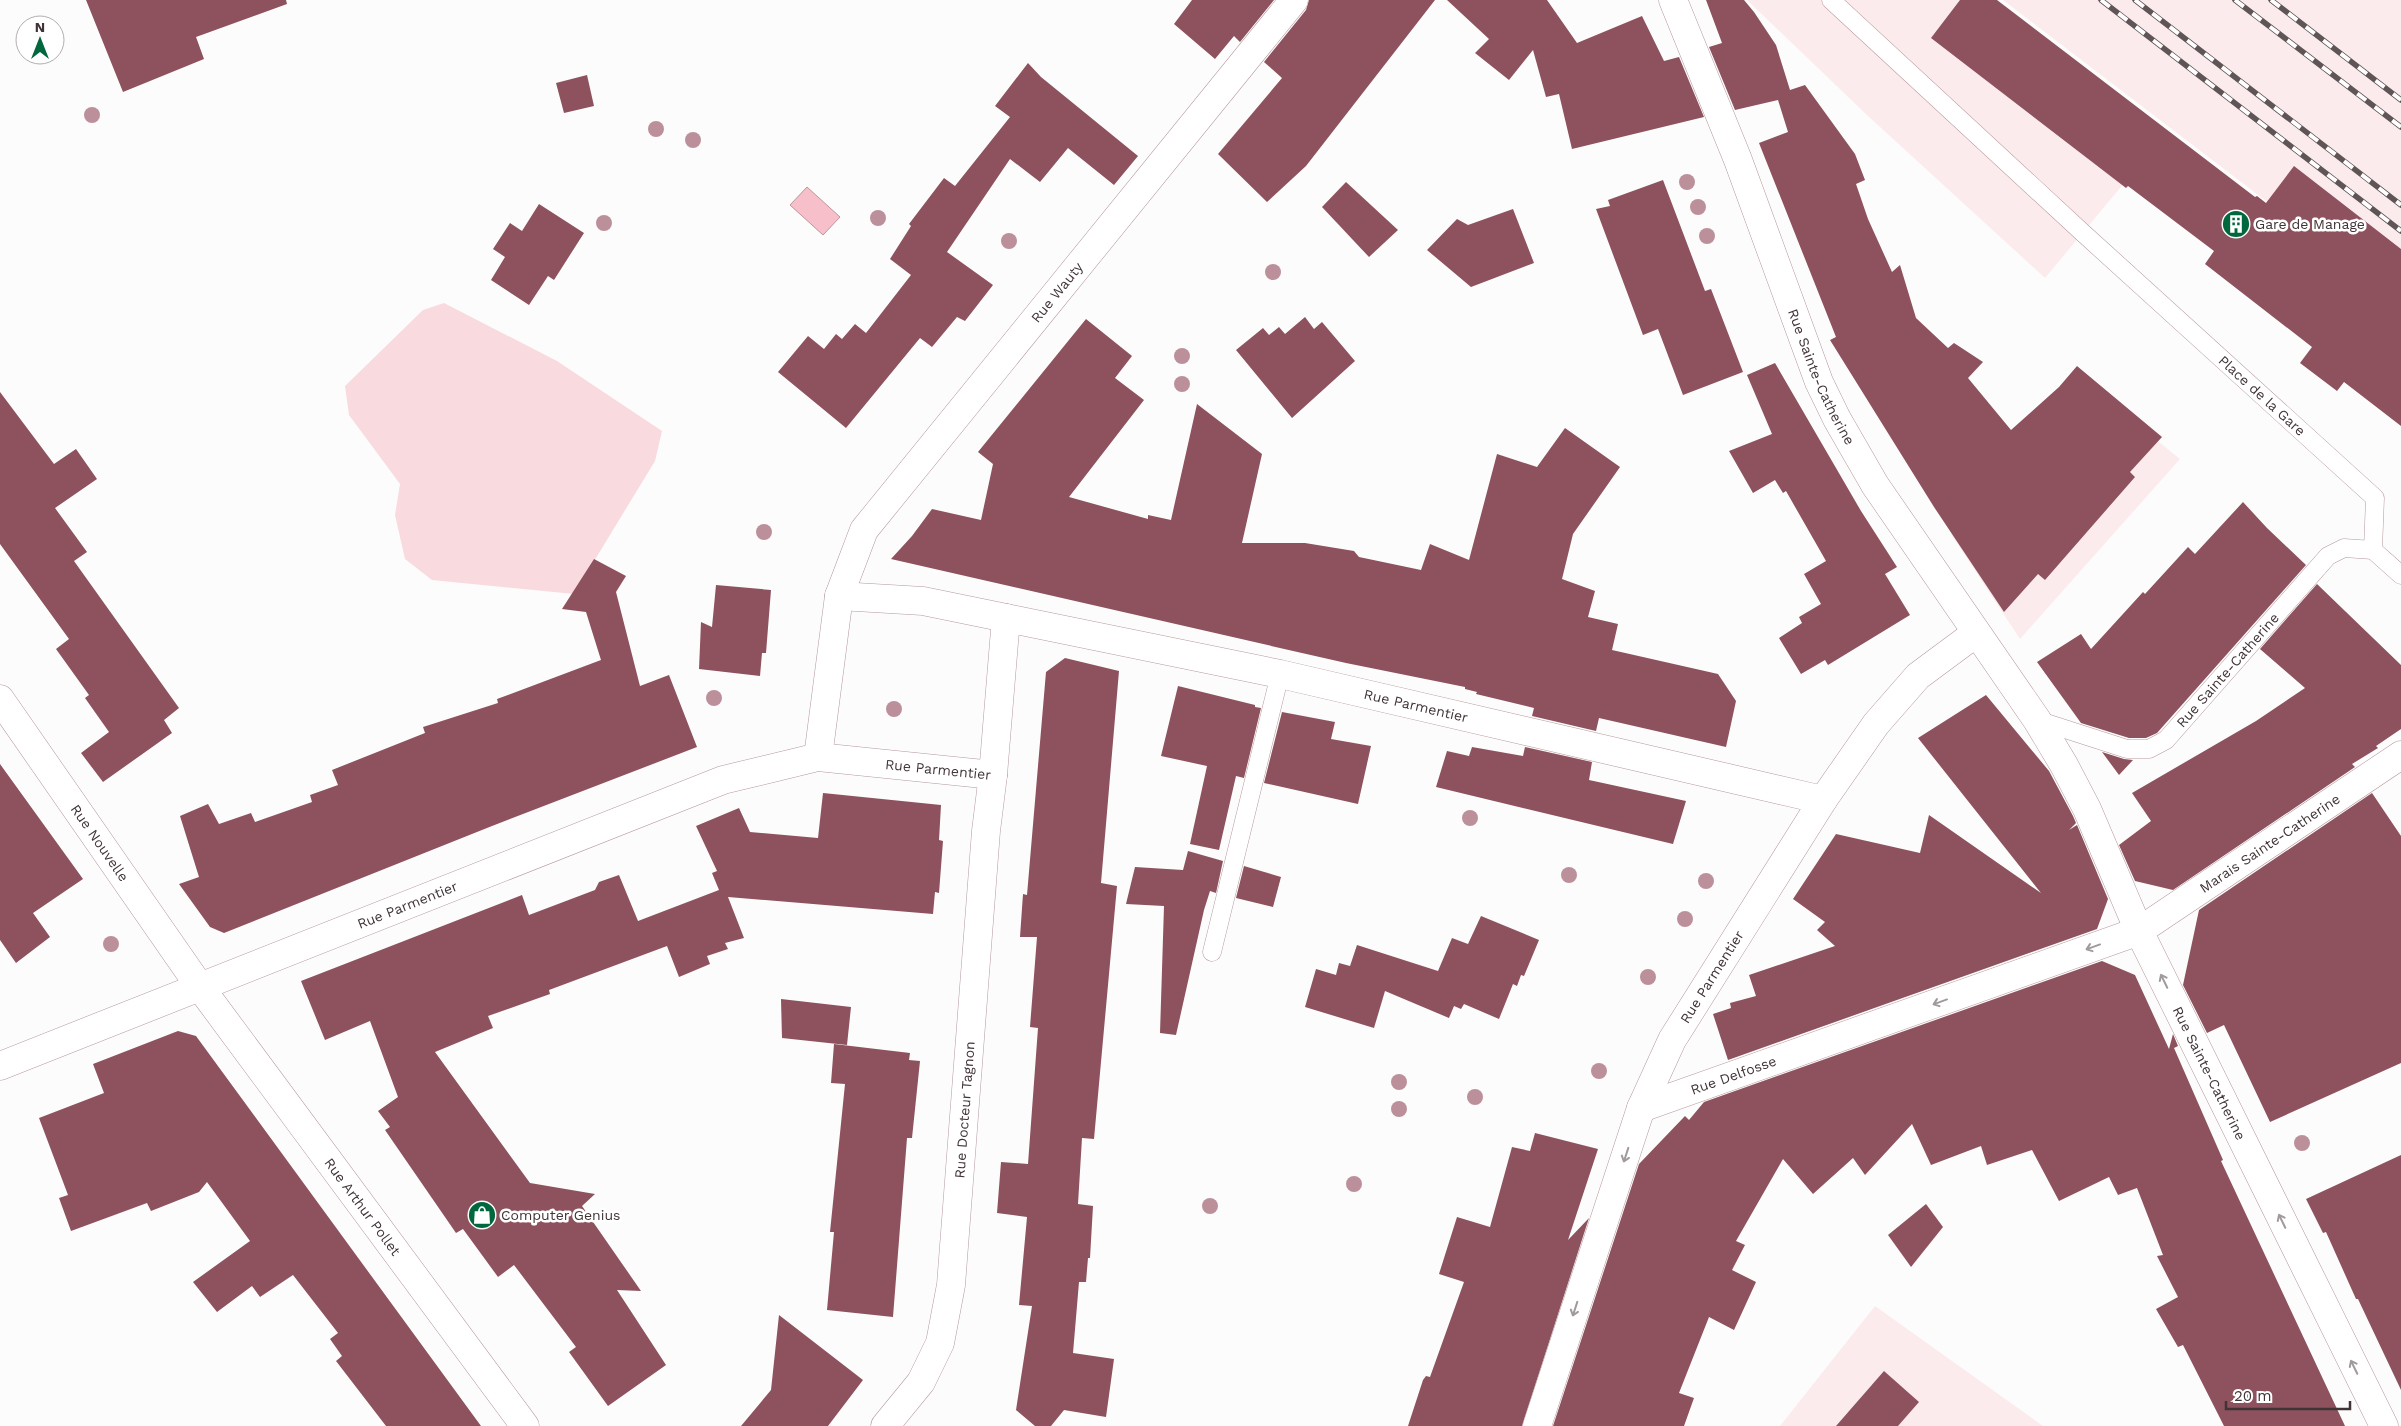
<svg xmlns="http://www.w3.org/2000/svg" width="2401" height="1426" font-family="'Work Sans',sans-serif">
  <rect width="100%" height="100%" fill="#fcfcfc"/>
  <!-- built -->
  <g fill="#fcebed">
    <path d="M 1747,0 L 1966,0 L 2125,182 L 2045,278 L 1868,116 Z"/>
    <path d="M 2003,0 L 2401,0 L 2401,304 Z"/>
    <path d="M 2154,438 L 2180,459 L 2020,639 L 1951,534 L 1972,513 Z"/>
    <path d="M 1875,1306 L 2043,1426 L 1780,1426 Z"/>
  </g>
  <!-- green -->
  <path fill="#f9dadf" d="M 444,303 L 557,361 L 662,431 L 655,461 L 574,594 L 432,580 L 405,559 L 395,515 L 400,484 L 349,415 L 345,386 L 423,310 Z"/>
  <!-- water -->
  <path fill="#f7bfc9" stroke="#c0959d" d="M 807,187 L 840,217 L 823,235 L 790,205 Z"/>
  <!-- building -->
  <g fill="#8d525e">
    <path d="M 86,0 L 286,0 L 287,4 L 196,37 L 204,59 L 123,92 Z"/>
    <path d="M 1192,0 L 1274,0 L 1240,42 L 1234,36 L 1215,59 L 1174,24 Z"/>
    <path d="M 1309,0 L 1435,0 L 1306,166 L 1267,202 L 1218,154 L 1282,78 L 1264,62 L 1306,10 Z"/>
    <path d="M 1447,0 L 1547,0 L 1577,43 L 1642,16 L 1664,61 L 1679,57 L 1704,117 L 1572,149 L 1559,94 L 1546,97 L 1533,50 L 1509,80 L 1475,53 L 1489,39 Z"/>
    <path d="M 1706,0 L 1744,0 L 1754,12 L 1776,45 L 1790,90 L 1805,85 L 1855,154 L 1865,180 L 1856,184 L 1868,219 L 1892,272 L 1900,265 L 1916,318 L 1948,348 L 1954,343 L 1983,362 L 1968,378 L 2011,430 L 2059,387 L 2077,366 L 2162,437 L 2130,472 L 2135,477 L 2045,580 L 2038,574 L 2004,612 L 1934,507 L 1830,340 L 1836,337 L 1759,143 L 1788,132 L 1778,100 L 1735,110 L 1709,47 L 1722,43 Z"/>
    <path d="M 1960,0 L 1997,0 L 2255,197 L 2257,196 L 2266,203 L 2294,166 L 2401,249 L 2401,426 L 2344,382 L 2337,391 L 2300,363 L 2312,347 L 2205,264 L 2214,251 L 2128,186 L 2126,188 L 1931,38 Z"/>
    <path d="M 1028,63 L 1041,77 L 1138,156 L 1114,185 L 1068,148 L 1040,182 L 1010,159 L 947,252 L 993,285 L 965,321 L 957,317 L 932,347 L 920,338 L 846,428 L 778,372 L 808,336 L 824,349 L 836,334 L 842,339 L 855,324 L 866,333 L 911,275 L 890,259 L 911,226 L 909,224 L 944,178 L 955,186 L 1010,117 L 995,106 Z"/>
    <path d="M 587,75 L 594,106 L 564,113 L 556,83 Z"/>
    <path d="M 1663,180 L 1705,291 L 1711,289 L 1743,372 L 1683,395 L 1658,329 L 1643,335 L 1596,209 L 1610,206 L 1608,200 Z"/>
    <path d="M 1346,182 L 1398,230 L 1369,257 L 1322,207 Z"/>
    <path d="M 539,204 L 584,233 L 554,280 L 548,276 L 529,305 L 491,280 L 505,257 L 493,249 L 510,223 L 522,231 Z"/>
    <path d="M 1513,209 L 1534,263 L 1471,287 L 1427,250 L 1457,219 L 1468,225 Z"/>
    <path d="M 1305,317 L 1314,329 L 1322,322 L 1355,361 L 1292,418 L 1236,350 L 1263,328 L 1269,335 L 1279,327 L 1285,334 Z"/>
    <path d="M 1086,319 L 1132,356 L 1115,378 L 1144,400 L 1069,497 L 1148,519 L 1148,515 L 1171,520 L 1197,404 L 1262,454 L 1242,543 L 1305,543 L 1354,551 L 1359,557 L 1421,570 L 1430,544 L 1469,560 L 1497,454 L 1537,467 L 1565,428 L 1620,467 L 1573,534 L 1562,579 L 1595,591 L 1588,617 L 1618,624 L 1612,650 L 1718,674 L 1736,701 L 1726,747 L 1599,718 L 1596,731 L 1532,716 L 1534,708 L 1476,694 L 1477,692 L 1465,689 L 1465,687 L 1346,663 L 891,559 L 912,536 L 932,509 L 981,520 L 993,464 L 978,452 Z"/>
    <path d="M 1775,363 L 1861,511 L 1897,567 L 1885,574 L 1910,615 L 1828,665 L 1825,660 L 1801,674 L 1779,638 L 1802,623 L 1799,617 L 1821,604 L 1804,574 L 1826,561 L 1786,491 L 1783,493 L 1775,480 L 1753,493 L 1729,451 L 1772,434 L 1747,375 Z"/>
    <path d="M 0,392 L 54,464 L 76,449 L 97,479 L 55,508 L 87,552 L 74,561 L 179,708 L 164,720 L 172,733 L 103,782 L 81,753 L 109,732 L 85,698 L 89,695 L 56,649 L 69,639 L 0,544 Z"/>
    <path d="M 2243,502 L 2267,528 L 2306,565 L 2157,733 L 2146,738 L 2129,738 L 2081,723 L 2037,662 L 2081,634 L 2091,649 L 2143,592 L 2145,594 L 2188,547 L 2195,554 Z"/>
    <path d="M 594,559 L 626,576 L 616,592 L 640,686 L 669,675 L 697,747 L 492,826 L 224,933 L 210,927 L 179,884 L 199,877 L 180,816 L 208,804 L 219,824 L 251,813 L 255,822 L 312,802 L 310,795 L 338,785 L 332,770 L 425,733 L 423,727 L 498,703 L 497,699 L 601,660 L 586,612 L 562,609 Z"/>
    <path d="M 2317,584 L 2401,665 L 2401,729 L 2376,746 L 2378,748 L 2352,764 L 2355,767 L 2173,890 L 2135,881 L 2119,845 L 2151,821 L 2132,793 L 2256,721 L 2305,688 L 2260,649 Z"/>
    <path d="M 716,585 L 771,590 L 766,653 L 762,653 L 760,676 L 699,669 L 701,622 L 712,627 Z"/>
    <path d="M 1065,658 L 1119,671 L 1101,883 L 1117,886 L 1094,1139 L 1082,1138 L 1078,1204 L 1093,1206 L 1090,1258 L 1088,1258 L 1086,1282 L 1079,1282 L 1073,1353 L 1114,1359 L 1106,1417 L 1064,1410 L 1051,1426 L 1035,1426 L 1016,1410 L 1032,1306 L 1019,1305 L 1027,1217 L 997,1213 L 1001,1162 L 1028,1164 L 1038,1028 L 1030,1027 L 1037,937 L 1020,937 L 1023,894 L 1027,895 L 1046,672 Z"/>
    <path d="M 1178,686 L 1255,705 L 1255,707 L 1261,708 L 1244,778 L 1236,776 L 1219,850 L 1190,844 L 1207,766 L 1161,756 Z"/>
    <path d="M 1986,695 L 2049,771 L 2073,816 L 2076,823 L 2069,830 L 2077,825 L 2108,899 L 2097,929 L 1728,1060 L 1713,1014 L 1731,1008 L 1730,1003 L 1756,996 L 1749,975 L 1835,946 L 1817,930 L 1825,922 L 1793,899 L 1836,834 L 1920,853 L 1929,815 L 2041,893 L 1918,738 Z"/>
    <path d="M 1282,712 L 1335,722 L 1331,739 L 1371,746 L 1358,804 L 1264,783 Z"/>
    <path d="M 1472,747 L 1523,756 L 1525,747 L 1592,762 L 1589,780 L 1686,801 L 1673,844 L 1436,787 L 1447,751 L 1469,756 Z"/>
    <path d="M 2102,752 L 2124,759 L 2133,760 L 2119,775 Z"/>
    <path d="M 0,764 L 83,879 L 33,913 L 50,937 L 16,963 L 0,940 Z"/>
    <path d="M 823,793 L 941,805 L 939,840 L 943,841 L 939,893 L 935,892 L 933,914 L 728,897 L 744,938 L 725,943 L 728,949 L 707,956 L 710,964 L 679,977 L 667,946 L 549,990 L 550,994 L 488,1016 L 493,1028 L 435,1052 L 530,1183 L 595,1194 L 582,1206 L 641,1291 L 617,1290 L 666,1365 L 608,1406 L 569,1352 L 576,1347 L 514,1265 L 498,1277 L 463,1229 L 456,1233 L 385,1130 L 390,1127 L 378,1111 L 398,1097 L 370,1021 L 325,1040 L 301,981 L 522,895 L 529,915 L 595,890 L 599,882 L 619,875 L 638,921 L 719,890 L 712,873 L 717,871 L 696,826 L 739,808 L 750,832 L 818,838 Z"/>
    <path d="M 2372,793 L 2401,836 L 2401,1063 L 2270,1122 L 2224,1025 L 2207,1033 L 2183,985 L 2199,910 Z"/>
    <path d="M 1188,851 L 1223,861 L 1216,893 L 1210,891 L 1204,910 L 1176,1035 L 1160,1033 L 1164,906 L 1126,904 L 1135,867 L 1183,870 Z"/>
    <path d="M 1244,866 L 1281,877 L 1273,907 L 1236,898 Z"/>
    <path d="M 1481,916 L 1539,940 L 1524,976 L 1521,975 L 1517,986 L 1513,984 L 1499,1019 L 1464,1004 L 1461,1009 L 1454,1006 L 1449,1018 L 1385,991 L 1374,1028 L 1305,1007 L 1316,969 L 1336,975 L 1339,963 L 1350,966 L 1357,945 L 1438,971 L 1452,938 L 1468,944 Z"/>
    <path d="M 2102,961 L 2135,975 L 2169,1049 L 2173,1034 L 2178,1046 L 2174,1048 L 2223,1160 L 2221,1161 L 2345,1426 L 2224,1426 L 2183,1345 L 2178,1347 L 2156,1309 L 2178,1297 L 2157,1256 L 2163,1255 L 2137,1188 L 2118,1195 L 2109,1177 L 2059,1201 L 2032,1150 L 1987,1165 L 1981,1146 L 1931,1165 L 1912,1124 L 1865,1175 L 1853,1158 L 1813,1194 L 1783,1159 L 1736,1241 L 1745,1245 L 1732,1270 L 1756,1282 L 1734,1330 L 1709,1317 L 1679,1393 L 1694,1398 L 1684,1426 L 1553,1426 L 1639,1164 L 1685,1116 L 1689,1120 L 1704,1102 Z"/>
    <path d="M 781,999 L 851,1007 L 847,1045 L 782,1038 Z"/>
    <path d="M 178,1031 L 196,1036 L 481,1426 L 386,1426 L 336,1361 L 342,1356 L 330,1339 L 338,1333 L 293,1275 L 260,1297 L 252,1286 L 217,1312 L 193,1282 L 250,1241 L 207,1182 L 199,1192 L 151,1211 L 147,1203 L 71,1231 L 59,1198 L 68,1195 L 39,1118 L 104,1093 L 93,1064 Z"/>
    <path d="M 834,1044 L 910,1053 L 909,1060 L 920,1061 L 912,1138 L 907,1138 L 893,1317 L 827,1310 L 834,1232 L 830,1232 L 845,1084 L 831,1083 Z"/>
    <path d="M 1535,1133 L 1598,1149 L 1568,1240 L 1589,1218 L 1522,1426 L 1408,1426 L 1423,1380 L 1426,1376 L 1430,1377 L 1464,1282 L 1439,1274 L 1457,1217 L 1490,1227 L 1512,1147 L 1530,1151 Z"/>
    <path d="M 2401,1155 L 2401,1390 L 2358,1299 L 2356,1299 L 2326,1232 L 2323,1233 L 2306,1199 Z"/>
    <path d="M 1926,1204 L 1943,1227 L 1911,1267 L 1888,1235 Z"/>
    <path d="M 779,1315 L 863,1380 L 828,1426 L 741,1426 L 771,1390 Z"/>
    <path d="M 1884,1371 L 1919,1402 L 1898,1426 L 1836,1426 Z"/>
  </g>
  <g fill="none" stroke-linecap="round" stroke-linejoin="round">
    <defs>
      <g id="service">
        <path id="s1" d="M 1831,0 L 2083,233 L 2375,498 L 2373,550 L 2401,575"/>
        <path id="s2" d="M 2037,720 L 2127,749 L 2149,749 L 2166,740 L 2328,556 L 2344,548 L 2373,550"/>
        <path d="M 1212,952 L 1280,674"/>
      </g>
      <g id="minor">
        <path id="s3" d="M 1673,0 L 1738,160 L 1819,382 L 1837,419 L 1875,485 L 2037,720 L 2064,765 L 2087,809 L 2139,931 L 2384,1426"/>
        <path d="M 839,596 L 923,601 L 1006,618"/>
        <path id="s4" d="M 0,699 L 200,987 L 525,1426"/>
        <path id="s5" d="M 818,757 L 839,596 L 864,530 L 1294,0"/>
        <path id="s6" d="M 0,1066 L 723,780 L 818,757 L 993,775 L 1006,618 L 1280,674 L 1823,800"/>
        <path id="s7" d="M 1641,1108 L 2139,931 L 2401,755"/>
        <path id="s8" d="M 885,1426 L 921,1382 L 940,1343 L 951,1285 L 986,831 L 993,775"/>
        <path id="s9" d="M 1537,1426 L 1641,1108 L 1672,1040 L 1823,800 L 1876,724 L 1918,676 L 1976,633"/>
      </g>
    </defs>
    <!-- service casing -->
    <use href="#service" stroke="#b7989d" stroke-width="19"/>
    <!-- minor casing -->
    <use href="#minor" stroke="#b7989d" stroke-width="29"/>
    <!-- service -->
    <use href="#service" stroke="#fff" stroke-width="18"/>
    <!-- minor -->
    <use href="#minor" stroke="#fff" stroke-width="28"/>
    <defs>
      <g id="rail">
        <path d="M 2101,0 L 2401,231"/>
        <path d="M 2135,0 L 2401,205"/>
        <path d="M 2235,0 L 2401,127"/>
        <path d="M 2271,0 L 2401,100"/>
      </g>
    </defs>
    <!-- rail casing -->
    <use href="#rail" stroke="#5f5556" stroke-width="5.5"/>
    <!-- rail -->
    <use href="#rail" stroke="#fff" stroke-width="4" stroke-dasharray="11" stroke-linecap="butt"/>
  </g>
  <!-- trees -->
  <g fill="#bc909b">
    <circle cx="92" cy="115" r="8"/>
    <circle cx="656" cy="129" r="8"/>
    <circle cx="693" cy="140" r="8"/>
    <circle cx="1687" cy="182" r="8"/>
    <circle cx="1698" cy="207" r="8"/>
    <circle cx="878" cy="218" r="8"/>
    <circle cx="604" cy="223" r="8"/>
    <circle cx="1707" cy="236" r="8"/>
    <circle cx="1009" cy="241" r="8"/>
    <circle cx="1273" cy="272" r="8"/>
    <circle cx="1182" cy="356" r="8"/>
    <circle cx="1182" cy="384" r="8"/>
    <circle cx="764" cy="532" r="8"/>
    <circle cx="714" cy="698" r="8"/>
    <circle cx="894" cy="709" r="8"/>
    <circle cx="1470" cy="818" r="8"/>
    <circle cx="1569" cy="875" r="8"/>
    <circle cx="1706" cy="881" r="8"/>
    <circle cx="1685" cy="919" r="8"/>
    <circle cx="111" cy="944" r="8"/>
    <circle cx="1648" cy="977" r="8"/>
    <circle cx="1599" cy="1071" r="8"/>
    <circle cx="1399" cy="1082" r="8"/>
    <circle cx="1475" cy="1097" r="8"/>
    <circle cx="1399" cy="1109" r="8"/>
    <circle cx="2302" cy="1143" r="8"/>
    <circle cx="1354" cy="1184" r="8"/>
    <circle cx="1210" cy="1206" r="8"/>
  </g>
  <!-- one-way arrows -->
  <defs><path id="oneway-shaft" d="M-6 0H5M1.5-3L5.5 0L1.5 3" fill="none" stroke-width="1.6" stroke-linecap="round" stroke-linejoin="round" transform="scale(1.25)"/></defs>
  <g stroke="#a09a9a">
    <use href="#oneway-shaft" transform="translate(2093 947) rotate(160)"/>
    <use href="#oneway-shaft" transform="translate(2164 981) rotate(-116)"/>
    <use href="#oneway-shaft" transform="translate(1940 1002) rotate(160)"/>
    <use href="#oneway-shaft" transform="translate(1626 1155) rotate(108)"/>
    <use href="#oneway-shaft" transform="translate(2282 1221) rotate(-116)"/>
    <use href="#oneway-shaft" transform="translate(1575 1309) rotate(108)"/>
    <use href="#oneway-shaft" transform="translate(2354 1367) rotate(-116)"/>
  </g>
  <!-- icons -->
  <defs>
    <symbol id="building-disc" viewBox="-11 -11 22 22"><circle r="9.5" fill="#01683e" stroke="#fff"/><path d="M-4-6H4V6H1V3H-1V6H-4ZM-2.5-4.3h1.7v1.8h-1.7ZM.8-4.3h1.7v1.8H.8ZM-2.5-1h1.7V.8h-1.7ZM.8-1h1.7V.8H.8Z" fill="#fff"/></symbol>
    <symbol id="shop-disc" viewBox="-11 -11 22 22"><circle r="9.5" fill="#01683e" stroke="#fff"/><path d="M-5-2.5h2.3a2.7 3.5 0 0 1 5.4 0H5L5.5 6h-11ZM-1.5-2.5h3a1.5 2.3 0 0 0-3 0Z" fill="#fff"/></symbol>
  </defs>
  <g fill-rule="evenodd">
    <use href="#building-disc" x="2220" y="208" width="32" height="32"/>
    <use href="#shop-disc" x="466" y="1199" width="32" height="32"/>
  </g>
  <g text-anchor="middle" stroke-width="5" stroke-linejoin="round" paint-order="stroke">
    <!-- poi labels -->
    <g font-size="14" fill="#413436" stroke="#fff" text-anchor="start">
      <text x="2255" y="229">Gare de Manage</text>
      <text x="501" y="1220">Computer Genius</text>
    </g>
    <!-- street labels -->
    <g font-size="14" fill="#413436" stroke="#fff">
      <text dy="5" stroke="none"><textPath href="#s5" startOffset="539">Rue Wauty</textPath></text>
      <text dy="5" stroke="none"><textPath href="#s3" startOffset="405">Rue Sainte-Catherine</textPath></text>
      <text dy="5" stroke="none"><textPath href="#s1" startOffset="585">Place de la Gare</textPath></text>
      <text dy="5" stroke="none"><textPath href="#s2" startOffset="229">Rue Sainte-Catherine</textPath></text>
      <text dy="5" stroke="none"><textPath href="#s6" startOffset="1628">Rue Parmentier</textPath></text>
      <text dy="5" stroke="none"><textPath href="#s6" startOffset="996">Rue Parmentier</textPath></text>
      <text dy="5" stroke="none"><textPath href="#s4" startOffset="175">Rue Nouvelle</textPath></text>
      <text dy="5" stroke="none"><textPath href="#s7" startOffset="686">Marais Sainte-Catherine</textPath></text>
      <text dy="5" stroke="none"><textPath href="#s6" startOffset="438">Rue Parmentier</textPath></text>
      <text dy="5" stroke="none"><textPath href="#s9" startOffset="484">Rue Parmentier</textPath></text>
      <text dy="5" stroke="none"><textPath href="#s3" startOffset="1205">Rue Sainte-Catherine</textPath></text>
      <text dy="5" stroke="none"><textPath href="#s7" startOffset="98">Rue Delfosse</textPath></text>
      <text dy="5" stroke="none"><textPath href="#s8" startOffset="335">Rue Docteur Tagnon</textPath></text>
      <text dy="5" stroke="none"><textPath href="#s4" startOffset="624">Rue Arthur Pollet</textPath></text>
    </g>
  </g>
  <!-- north arrow -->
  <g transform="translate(40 40)"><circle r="24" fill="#ffffff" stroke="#b3aeaf"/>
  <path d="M0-4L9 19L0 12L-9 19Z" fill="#01683e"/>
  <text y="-8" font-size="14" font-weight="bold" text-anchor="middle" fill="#413436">N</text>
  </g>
  <!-- scale -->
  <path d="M2226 1401v8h124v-8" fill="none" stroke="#413436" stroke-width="2.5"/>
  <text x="2234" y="1401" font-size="15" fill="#413436" stroke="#ffffff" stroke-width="4" paint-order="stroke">20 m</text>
</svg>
